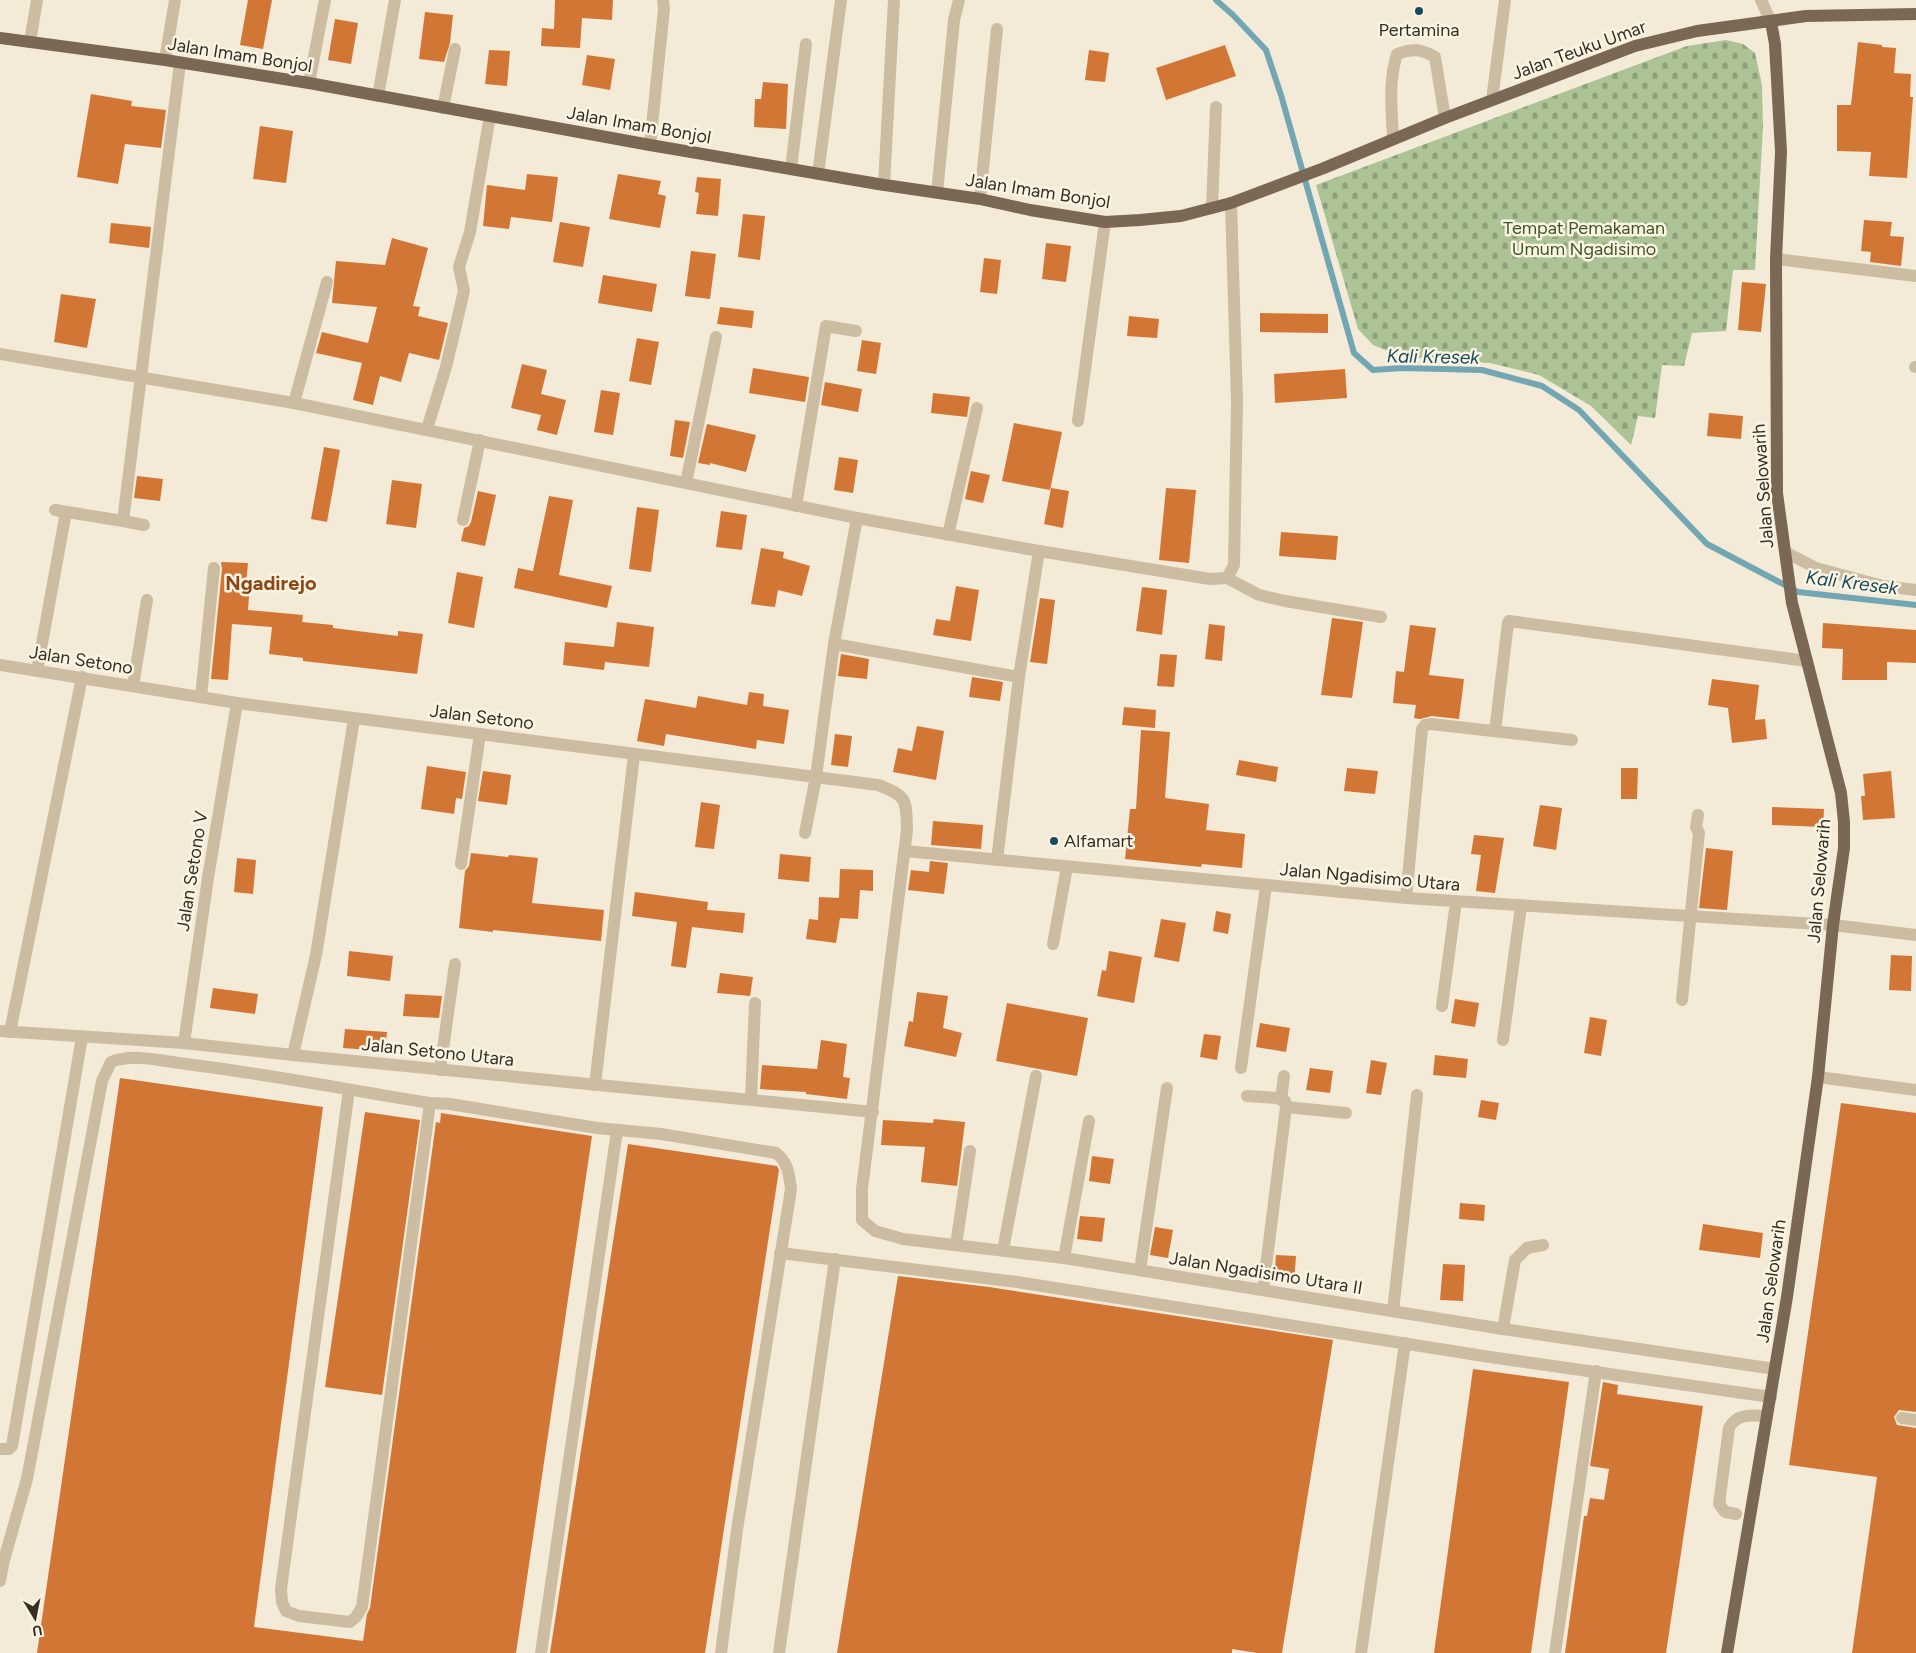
<svg xmlns="http://www.w3.org/2000/svg" width="1916" height="1653" font-family="Figtree,sans-serif">
  <defs>
    <pattern id="cemetery-stones" width="16" height="16" patternUnits="userSpaceOnUse" patternTransform="scale(1.25)"><rect width="16" height="16" fill="#acc495"/><path d="M2 7V4a2 2 0 0 1 4 0v3zM10 15v-3a2 2 0 0 1 4 0v3z" fill="#8da079"/></pattern>
  </defs>
  <rect width="100%" height="100%" fill="#f3ebd7"/>
  <!-- cemetery -->
  <path fill="url(#cemetery-stones)" d="M 1726,40 L 1743,44 L 1755,53 L 1762,85 L 1763,127 L 1755,270 L 1733,270 L 1726,331 L 1692,333 L 1684,366 L 1662,365 L 1655,418 L 1638,416 L 1631,445 L 1591,406 L 1539,375 L 1490,363 L 1403,357 L 1373,345 L 1358,329 L 1316,185 L 1687,46 Z"/>
  <g fill="none" stroke-linecap="round" stroke-linejoin="round">
    <!-- stream -->
    <path stroke="#73a6b3" stroke-width="6" d="M 1216,0 L 1233,15 L 1266,50 L 1281,95 L 1354,353 L 1373,370 L 1402,368 L 1482,370 L 1542,386 L 1579,410 L 1707,544 L 1798,592 L 1916,605"/>
  </g>
  <!-- building -->
  <g fill="#d27636">
    <path d="M 248,0 L 272,0 L 263,49 L 240,45 Z"/>
    <path d="M 555,0 L 613,0 L 612,20 L 582,18 L 580,48 L 541,46 L 542,28 L 554,29 Z"/>
    <path d="M 425,12 L 453,15 L 450,43 L 444,62 L 419,59 Z"/>
    <path d="M 335,19 L 358,23 L 351,64 L 328,60 Z"/>
    <path d="M 1858,42 L 1882,45 L 1882,47 L 1896,48 L 1894,73 L 1911,74 L 1910,97 L 1913,97 L 1907,178 L 1869,176 L 1871,152 L 1837,151 L 1837,105 L 1851,105 Z"/>
    <path d="M 1225,45 L 1236,76 L 1166,100 L 1156,68 Z"/>
    <path d="M 489,50 L 510,51 L 507,86 L 485,84 Z"/>
    <path d="M 1089,50 L 1109,53 L 1105,82 L 1085,80 Z"/>
    <path d="M 587,55 L 615,59 L 610,90 L 582,85 Z"/>
    <path d="M 763,82 L 788,84 L 786,129 L 754,127 L 755,99 L 761,99 Z"/>
    <path d="M 91,94 L 132,101 L 131,106 L 166,110 L 161,148 L 125,144 L 118,184 L 77,177 Z"/>
    <path d="M 260,126 L 293,131 L 286,183 L 253,179 Z"/>
    <path d="M 527,174 L 558,177 L 552,222 L 511,217 L 509,229 L 483,226 L 487,185 L 525,190 Z"/>
    <path d="M 618,174 L 661,181 L 658,194 L 666,196 L 660,228 L 609,219 Z"/>
    <path d="M 697,177 L 721,179 L 718,216 L 696,214 L 699,193 L 695,192 Z"/>
    <path d="M 743,214 L 765,216 L 760,260 L 738,257 Z"/>
    <path d="M 1864,220 L 1892,222 L 1890,236 L 1904,237 L 1901,266 L 1870,262 L 1871,252 L 1861,251 Z"/>
    <path d="M 560,222 L 590,227 L 583,267 L 553,262 Z"/>
    <path d="M 111,223 L 151,227 L 149,248 L 109,243 Z"/>
    <path d="M 392,238 L 428,248 L 413,306 L 420,307 L 418,316 L 448,323 L 439,360 L 409,353 L 401,382 L 380,376 L 373,405 L 353,400 L 362,363 L 316,353 L 322,332 L 368,343 L 377,307 L 332,303 L 336,261 L 385,265 Z"/>
    <path d="M 1046,243 L 1071,246 L 1066,282 L 1042,279 Z"/>
    <path d="M 691,251 L 716,254 L 710,299 L 685,296 Z"/>
    <path d="M 984,258 L 1001,260 L 997,294 L 980,292 Z"/>
    <path d="M 603,275 L 657,284 L 652,312 L 598,303 Z"/>
    <path d="M 1742,282 L 1766,284 L 1761,332 L 1738,330 Z"/>
    <path d="M 61,294 L 96,299 L 87,348 L 54,342 Z"/>
    <path d="M 720,307 L 754,311 L 752,328 L 717,324 Z"/>
    <path d="M 1260,313 L 1328,314 L 1328,333 L 1260,332 Z"/>
    <path d="M 1129,316 L 1159,319 L 1157,338 L 1127,336 Z"/>
    <path d="M 637,338 L 659,342 L 651,385 L 629,381 Z"/>
    <path d="M 862,340 L 881,343 L 876,374 L 857,371 Z"/>
    <path d="M 522,364 L 547,370 L 541,394 L 566,400 L 557,435 L 537,430 L 541,415 L 511,408 Z"/>
    <path d="M 753,368 L 809,377 L 805,402 L 749,393 Z"/>
    <path d="M 1345,369 L 1347,398 L 1275,403 L 1274,374 Z"/>
    <path d="M 825,382 L 862,389 L 858,412 L 821,405 Z"/>
    <path d="M 601,390 L 620,393 L 613,435 L 594,432 Z"/>
    <path d="M 933,393 L 970,397 L 967,417 L 931,413 Z"/>
    <path d="M 1709,413 L 1743,416 L 1741,439 L 1707,436 Z"/>
    <path d="M 675,420 L 690,422 L 683,458 L 670,456 Z"/>
    <path d="M 1014,423 L 1062,432 L 1050,490 L 1002,481 Z"/>
    <path d="M 707,424 L 756,435 L 746,472 L 710,463 L 710,465 L 698,463 Z"/>
    <path d="M 324,447 L 340,450 L 327,522 L 311,519 Z"/>
    <path d="M 839,457 L 858,460 L 853,493 L 834,490 Z"/>
    <path d="M 971,471 L 990,475 L 983,503 L 965,499 Z"/>
    <path d="M 137,476 L 163,479 L 160,501 L 134,498 Z"/>
    <path d="M 392,480 L 422,484 L 416,528 L 386,524 Z"/>
    <path d="M 1051,488 L 1069,491 L 1063,528 L 1044,524 Z"/>
    <path d="M 1166,488 L 1196,490 L 1189,563 L 1159,560 Z"/>
    <path d="M 478,491 L 496,495 L 485,546 L 461,541 L 464,528 L 469,526 L 471,522 Z"/>
    <path d="M 549,496 L 573,500 L 559,575 L 612,586 L 607,608 L 514,588 L 518,568 L 533,571 Z"/>
    <path d="M 637,507 L 659,510 L 651,572 L 629,569 Z"/>
    <path d="M 721,511 L 747,515 L 742,550 L 716,547 Z"/>
    <path d="M 1281,532 L 1338,536 L 1336,560 L 1279,556 Z"/>
    <path d="M 761,548 L 784,552 L 783,558 L 810,566 L 802,596 L 778,590 L 775,607 L 751,604 Z"/>
    <path d="M 221,562 L 248,563 L 245,596 L 249,596 L 248,610 L 303,615 L 302,622 L 333,625 L 333,628 L 398,636 L 398,631 L 423,634 L 417,674 L 303,661 L 303,658 L 269,654 L 272,627 L 232,624 L 228,680 L 211,679 L 222,569 Z"/>
    <path d="M 457,572 L 483,577 L 474,628 L 448,623 Z"/>
    <path d="M 956,586 L 979,590 L 971,641 L 933,635 L 936,619 L 950,621 Z"/>
    <path d="M 1142,587 L 1167,590 L 1162,635 L 1136,631 Z"/>
    <path d="M 1040,598 L 1055,600 L 1047,664 L 1030,662 Z"/>
    <path d="M 1332,618 L 1363,622 L 1352,698 L 1321,695 Z"/>
    <path d="M 617,622 L 654,627 L 649,667 L 605,662 L 604,670 L 563,665 L 565,642 L 614,647 Z"/>
    <path d="M 1823,623 L 1916,630 L 1916,663 L 1887,662 L 1887,680 L 1842,680 L 1843,649 L 1822,648 Z"/>
    <path d="M 1209,624 L 1225,626 L 1222,661 L 1205,659 Z"/>
    <path d="M 1410,625 L 1436,628 L 1429,675 L 1464,679 L 1459,719 L 1432,716 L 1420,719 L 1414,718 L 1416,705 L 1393,703 L 1396,671 L 1404,672 Z"/>
    <path d="M 841,654 L 869,659 L 867,679 L 838,676 Z"/>
    <path d="M 1160,654 L 1177,655 L 1174,687 L 1157,686 Z"/>
    <path d="M 972,677 L 1003,682 L 1000,701 L 969,697 Z"/>
    <path d="M 1712,679 L 1759,685 L 1755,720 L 1765,719 L 1767,739 L 1732,743 L 1728,708 L 1708,705 Z"/>
    <path d="M 749,692 L 764,694 L 763,706 L 789,710 L 784,744 L 757,740 L 756,749 L 666,734 L 664,746 L 637,741 L 645,699 L 696,708 L 698,696 L 747,705 Z"/>
    <path d="M 1124,707 L 1156,710 L 1155,728 L 1122,725 Z"/>
    <path d="M 917,726 L 944,731 L 936,780 L 893,772 L 898,748 L 912,751 Z"/>
    <path d="M 1141,730 L 1170,732 L 1165,798 L 1209,804 L 1206,830 L 1245,834 L 1242,868 L 1202,864 L 1201,867 L 1125,859 L 1130,809 L 1136,809 Z"/>
    <path d="M 835,734 L 852,736 L 848,767 L 831,765 Z"/>
    <path d="M 1239,760 L 1278,767 L 1276,782 L 1236,775 Z"/>
    <path d="M 427,766 L 466,772 L 462,799 L 456,798 L 454,814 L 421,809 Z"/>
    <path d="M 1347,768 L 1378,771 L 1375,794 L 1344,791 Z"/>
    <path d="M 1621,768 L 1638,768 L 1637,799 L 1621,799 Z"/>
    <path d="M 483,771 L 511,775 L 507,805 L 478,801 Z"/>
    <path d="M 1891,771 L 1895,818 L 1863,820 L 1861,796 L 1865,796 L 1863,774 Z"/>
    <path d="M 701,802 L 720,805 L 714,849 L 695,847 Z"/>
    <path d="M 1540,805 L 1562,808 L 1556,850 L 1533,846 Z"/>
    <path d="M 1772,807 L 1824,809 L 1823,827 L 1772,825 Z"/>
    <path d="M 933,821 L 983,825 L 981,849 L 931,845 Z"/>
    <path d="M 1474,835 L 1504,838 L 1495,893 L 1476,891 L 1481,855 L 1471,854 Z"/>
    <path d="M 1706,848 L 1733,851 L 1727,910 L 1699,908 Z"/>
    <path d="M 471,853 L 508,857 L 509,855 L 538,858 L 532,903 L 604,910 L 601,941 L 493,930 L 493,932 L 459,928 L 465,871 L 469,866 Z"/>
    <path d="M 780,854 L 811,857 L 809,882 L 778,879 Z"/>
    <path d="M 237,858 L 256,860 L 253,894 L 234,892 Z"/>
    <path d="M 930,861 L 948,863 L 944,894 L 908,890 L 911,870 L 929,872 Z"/>
    <path d="M 840,869 L 873,870 L 873,891 L 860,890 L 858,919 L 840,918 L 836,943 L 806,939 L 809,919 L 818,920 L 819,897 L 839,898 Z"/>
    <path d="M 635,892 L 708,902 L 707,910 L 745,913 L 743,933 L 692,927 L 686,968 L 671,966 L 677,922 L 632,916 Z"/>
    <path d="M 1216,911 L 1231,914 L 1228,934 L 1213,931 Z"/>
    <path d="M 1161,919 L 1186,923 L 1179,962 L 1154,957 Z"/>
    <path d="M 349,951 L 393,956 L 390,981 L 347,976 Z"/>
    <path d="M 1109,951 L 1142,957 L 1134,1003 L 1097,996 L 1102,970 L 1106,971 Z"/>
    <path d="M 1891,955 L 1912,956 L 1911,991 L 1889,990 Z"/>
    <path d="M 720,973 L 753,977 L 750,996 L 717,993 Z"/>
    <path d="M 213,988 L 258,994 L 255,1014 L 210,1008 Z"/>
    <path d="M 917,992 L 948,996 L 943,1028 L 962,1033 L 956,1057 L 904,1046 L 909,1021 L 913,1022 Z"/>
    <path d="M 405,994 L 442,996 L 439,1018 L 403,1016 Z"/>
    <path d="M 1455,999 L 1479,1003 L 1475,1027 L 1451,1023 Z"/>
    <path d="M 1007,1003 L 1088,1018 L 1077,1076 L 996,1061 Z"/>
    <path d="M 1590,1017 L 1607,1020 L 1601,1056 L 1584,1053 Z"/>
    <path d="M 1260,1023 L 1290,1028 L 1286,1052 L 1256,1047 Z"/>
    <path d="M 345,1029 L 387,1032 L 385,1051 L 343,1048 Z"/>
    <path d="M 1204,1034 L 1221,1036 L 1217,1060 L 1200,1057 Z"/>
    <path d="M 821,1040 L 847,1044 L 843,1077 L 850,1078 L 847,1099 L 806,1094 L 806,1092 L 760,1089 L 762,1065 L 817,1069 Z"/>
    <path d="M 1435,1055 L 1468,1059 L 1466,1078 L 1433,1075 Z"/>
    <path d="M 1371,1060 L 1387,1063 L 1381,1095 L 1366,1093 Z"/>
    <path d="M 1310,1068 L 1333,1071 L 1330,1093 L 1306,1090 Z"/>
    <path d="M 120,1078 L 323,1107 L 254,1627 L 363,1641 L 367,1614 L 370,1608 L 436,1122 L 440,1123 L 441,1113 L 592,1136 L 516,1653 L 37,1653 Z"/>
    <path d="M 1481,1100 L 1499,1103 L 1496,1120 L 1478,1117 Z"/>
    <path d="M 1841,1103 L 1916,1113 L 1916,1412 L 1899,1410 L 1894,1417 L 1897,1425 L 1916,1428 L 1916,1653 L 1852,1653 L 1877,1477 L 1789,1465 Z"/>
    <path d="M 365,1112 L 420,1120 L 382,1395 L 325,1387 Z"/>
    <path d="M 934,1119 L 965,1122 L 957,1186 L 921,1182 L 925,1147 L 881,1145 L 883,1120 L 933,1123 Z"/>
    <path d="M 628,1144 L 777,1166 L 779,1170 L 705,1653 L 550,1653 Z"/>
    <path d="M 1092,1156 L 1114,1159 L 1110,1184 L 1089,1181 Z"/>
    <path d="M 1460,1203 L 1485,1205 L 1484,1221 L 1459,1219 Z"/>
    <path d="M 1080,1216 L 1105,1218 L 1102,1242 L 1077,1239 Z"/>
    <path d="M 1703,1224 L 1763,1233 L 1760,1258 L 1699,1250 Z"/>
    <path d="M 1155,1227 L 1173,1230 L 1168,1258 L 1150,1255 Z"/>
    <path d="M 1276,1255 L 1296,1256 L 1294,1283 L 1274,1282 Z"/>
    <path d="M 1443,1264 L 1465,1265 L 1463,1301 L 1440,1300 Z"/>
    <path d="M 898,1276 L 989,1287 L 1333,1340 L 1282,1653 L 1257,1653 L 1232,1649 L 1232,1653 L 837,1653 Z"/>
    <path d="M 1473,1369 L 1569,1382 L 1531,1653 L 1434,1653 Z"/>
    <path d="M 1603,1382 L 1618,1385 L 1617,1394 L 1703,1406 L 1666,1653 L 1565,1653 L 1584,1516 L 1587,1516 L 1590,1498 L 1604,1500 L 1609,1469 L 1590,1466 Z"/>
  </g>
  <g fill="none" stroke-linecap="round" stroke-linejoin="round">
    <!-- minor -->
    <g stroke="#ccbca2" stroke-width="12">
      <path d="M 1761,0 L 1771,22"/>
      <path d="M 30,42 L 37,0"/>
      <path d="M 165,60 L 175,0"/>
      <path d="M 309,83 L 325,0"/>
      <path d="M 378,96 L 395,0"/>
      <path d="M 1492,100 L 1505,0"/>
      <path d="M 443,108 L 455,49"/>
      <path d="M 1393,139 C 1392,111 1388,82 1397,54 C 1413,48 1421,49 1435,57 L 1445,118"/>
      <path d="M 650,145 L 664,9 L 663,0"/>
      <path d="M 791,169 L 806,44"/>
      <path d="M 818,174 L 841,0"/>
      <path d="M 884,185 L 894,0"/>
      <path d="M 937,193 L 954,20 L 959,0"/>
      <path d="M 980,199 L 997,29"/>
      <path d="M 1212,208 L 1216,107"/>
      <path d="M 1776,259 L 1916,276"/>
      <path d="M 0,354 L 294,403 L 857,518 L 1039,551 L 1210,579 L 1227,578 L 1234,565 L 1237,401 L 1231,203"/>
      <path d="M 1915,367 L 1916,367"/>
      <path d="M 294,403 L 327,282"/>
      <path d="M 1078,421 L 1105,222"/>
      <path d="M 427,429 L 446,367 L 464,291 L 459,267 L 470,232 L 490,116"/>
      <path d="M 686,483 L 716,337"/>
      <path d="M 796,506 L 826,326 L 856,331"/>
      <path d="M 55,510 L 123,521 L 180,63"/>
      <path d="M 463,520 L 480,440"/>
      <path d="M 123,521 L 144,525"/>
      <path d="M 948,535 L 977,408"/>
      <path d="M 1785,552 L 1816,568 L 1883,586 L 1916,590"/>
      <path d="M 1227,578 L 1259,595 L 1285,601 L 1381,617"/>
      <path d="M 834,644 L 1019,677"/>
      <path d="M 0,665 L 237,703 L 878,785 C 908,796 906,800 907,830 L 862,1189 L 862,1220 L 875,1231 L 903,1239 L 1064,1258 L 1503,1329 L 1775,1369"/>
      <path d="M 37,671 L 66,512"/>
      <path d="M 133,686 L 147,600"/>
      <path d="M 201,697 L 214,568"/>
      <path d="M 1495,731 L 1508,623 L 1509,621 L 1807,661"/>
      <path d="M 805,833 L 816,777 L 834,644 L 857,518"/>
      <path d="M 905,851 L 1406,898 L 1833,925 L 1916,935"/>
      <path d="M 997,860 L 1019,677 L 1039,551"/>
      <path d="M 461,864 L 480,734"/>
      <path d="M 1406,898 L 1422,729 L 1425,725 L 1431,724 L 1572,740"/>
      <path d="M 1053,944 L 1067,867"/>
      <path d="M 1682,1000 L 1699,833 L 1696,827 L 1698,815"/>
      <path d="M 1442,1006 L 1456,902"/>
      <path d="M 0,1031 L 184,1043 L 293,1055 L 873,1112"/>
      <path d="M 10,1032 L 82,677"/>
      <path d="M 1503,1040 L 1521,906"/>
      <path d="M 184,1043 L 208,878 L 237,703"/>
      <path d="M 293,1055 L 316,955 L 354,719"/>
      <path d="M 1241,1068 L 1266,886"/>
      <path d="M 440,1070 L 455,964"/>
      <path d="M 1818,1077 L 1916,1090"/>
      <path d="M 595,1085 L 634,755"/>
      <path d="M 349,1090 L 281,1589 L 282,1602 L 286,1611 L 299,1616 L 350,1622 L 356,1617 L 362,1607 L 430,1103"/>
      <path d="M 1247,1096 L 1278,1098 L 1285,1101 L 1286,1107 L 1263,1290"/>
      <path d="M 751,1099 L 755,1003"/>
      <path d="M 1281,1100 L 1284,1076"/>
      <path d="M 1286,1107 L 1346,1113"/>
      <path d="M 956,1245 L 970,1151"/>
      <path d="M 1003,1250 L 1036,1076"/>
      <path d="M 780,1253 L 1017,1282 L 1490,1357 L 1771,1397"/>
      <path d="M 1064,1258 L 1089,1121"/>
      <path d="M 1140,1270 L 1167,1088"/>
      <path d="M 1393,1311 L 1417,1095"/>
      <path d="M 1503,1329 L 1515,1260 L 1527,1248 L 1543,1245"/>
      <path d="M 1902,1418 L 1916,1420"/>
      <path d="M 0,1449 L 9,1449 L 12,1446 L 82,1037"/>
      <path d="M 1736,1514 L 1725,1512 L 1719,1504 L 1729,1428 C 1737,1413 1752,1415 1767,1416"/>
      <path d="M 0,1581 L 4,1560 L 27,1479 L 102,1081 L 111,1062 C 134,1053 162,1061 186,1064 C 268,1074 349,1090 430,1103 L 450,1104 L 597,1128 L 661,1134 L 776,1153 C 788,1162 789,1174 791,1189 L 737,1530 L 721,1653"/>
      <path d="M 541,1653 L 617,1131"/>
      <path d="M 779,1653 L 835,1259"/>
      <path d="M 1361,1653 L 1405,1343"/>
      <path d="M 1555,1653 L 1596,1371"/>
    </g>
    <!-- major -->
    <g stroke="#7a6754" stroke-width="12">
      <path d="M 0,38 L 165,60 L 309,83 L 650,145 L 878,184 L 980,199 L 1030,210 L 1105,222 L 1140,220 L 1181,216 L 1231,203 L 1324,168 L 1445,118 L 1635,46 L 1697,31 L 1806,16 L 1916,14"/>
      <path d="M 1727,1653 L 1787,1297 L 1818,1077 L 1833,925 L 1844,848 L 1844,822 L 1841,793 L 1792,603 L 1777,493 L 1776,259 L 1781,152 L 1775,44 L 1771,22"/>
    </g>
  </g>
  <!-- markers -->
  <g fill="#174b5b" stroke="#fbf4e3" stroke-width="2">
    <circle cx="1419" cy="11" r="5"/>
    <circle cx="1054" cy="841" r="5"/>
  </g>
  <g text-anchor="middle" stroke-width="5" stroke-linejoin="round" paint-order="stroke">
    <!-- poi labels -->
    <g font-size="18" fill="#362d25" stroke="#fbf4e3">
      <text x="1419" y="36">Pertamina</text>
      <text x="1064" y="847" text-anchor="start">Alfamart</text>
    </g>
    <!-- street labels -->
    <g font-size="18" fill="#362d25" stroke="#fbf4e3">
      <text transform="translate(1579 50) rotate(-20)" y="6">Jalan Teuku Umar</text>
      <text transform="translate(240 55) rotate(9)" y="6">Jalan Imam Bonjol</text>
      <text transform="translate(639 125) rotate(10)" y="6">Jalan Imam Bonjol</text>
      <text transform="translate(1038 191) rotate(9)" y="6">Jalan Imam Bonjol</text>
      <text transform="translate(1763 486) rotate(-94)" y="6">Jalan Selowarih</text>
      <text transform="translate(81 660) rotate(9)" y="6">Jalan Setono</text>
      <text transform="translate(482 717) rotate(7)" y="6">Jalan Setono</text>
      <text transform="translate(192 871) rotate(-81)" y="6">Jalan Setono V</text>
      <text transform="translate(1370 877) rotate(5)" y="6">Jalan Ngadisimo Utara</text>
      <text transform="translate(1819 881) rotate(-85)" y="6">Jalan Selowarih</text>
      <text transform="translate(438 1052) rotate(6)" y="6">Jalan Setono Utara</text>
      <text transform="translate(1266 1273) rotate(9)" y="6">Jalan Ngadisimo Utara II</text>
      <text transform="translate(1771 1281) rotate(-82)" y="6">Jalan Selowarih</text>
    </g>
    <!-- park labels -->
    <g font-size="18" fill="#3d5726" stroke="#fbf4e3">
      <text x="1584" y="234">Tempat Pemakaman<tspan x="1584" dy="21">Umum Ngadisimo</tspan></text>
    </g>
    <!-- water labels -->
    <g font-size="19" font-style="italic" fill="#174b5b" stroke="#fbf4e3">
      <text transform="translate(1433 356) rotate(1)" y="7">Kali Kresek</text>
      <text transform="translate(1852 582) rotate(7)" y="7">Kali Kresek</text>
    </g>
    <!-- quarter labels -->
    <g font-size="20" font-weight="bold" fill="#8d4616" stroke="#fbf4e3">
      <text x="271" y="590">Ngadirejo</text>
    </g>
  </g>
  <!-- north arrow -->
  <g transform="translate(35 1618) rotate(170)" stroke="#fbf4e3" stroke-width="4" paint-order="stroke">
  <path d="M0-4L9 19L0 12L-9 19Z" fill="#362d25"/>
  <text y="-8" font-size="14" font-weight="bold" text-anchor="middle" fill="#362d25">U</text>
  </g>
</svg>
